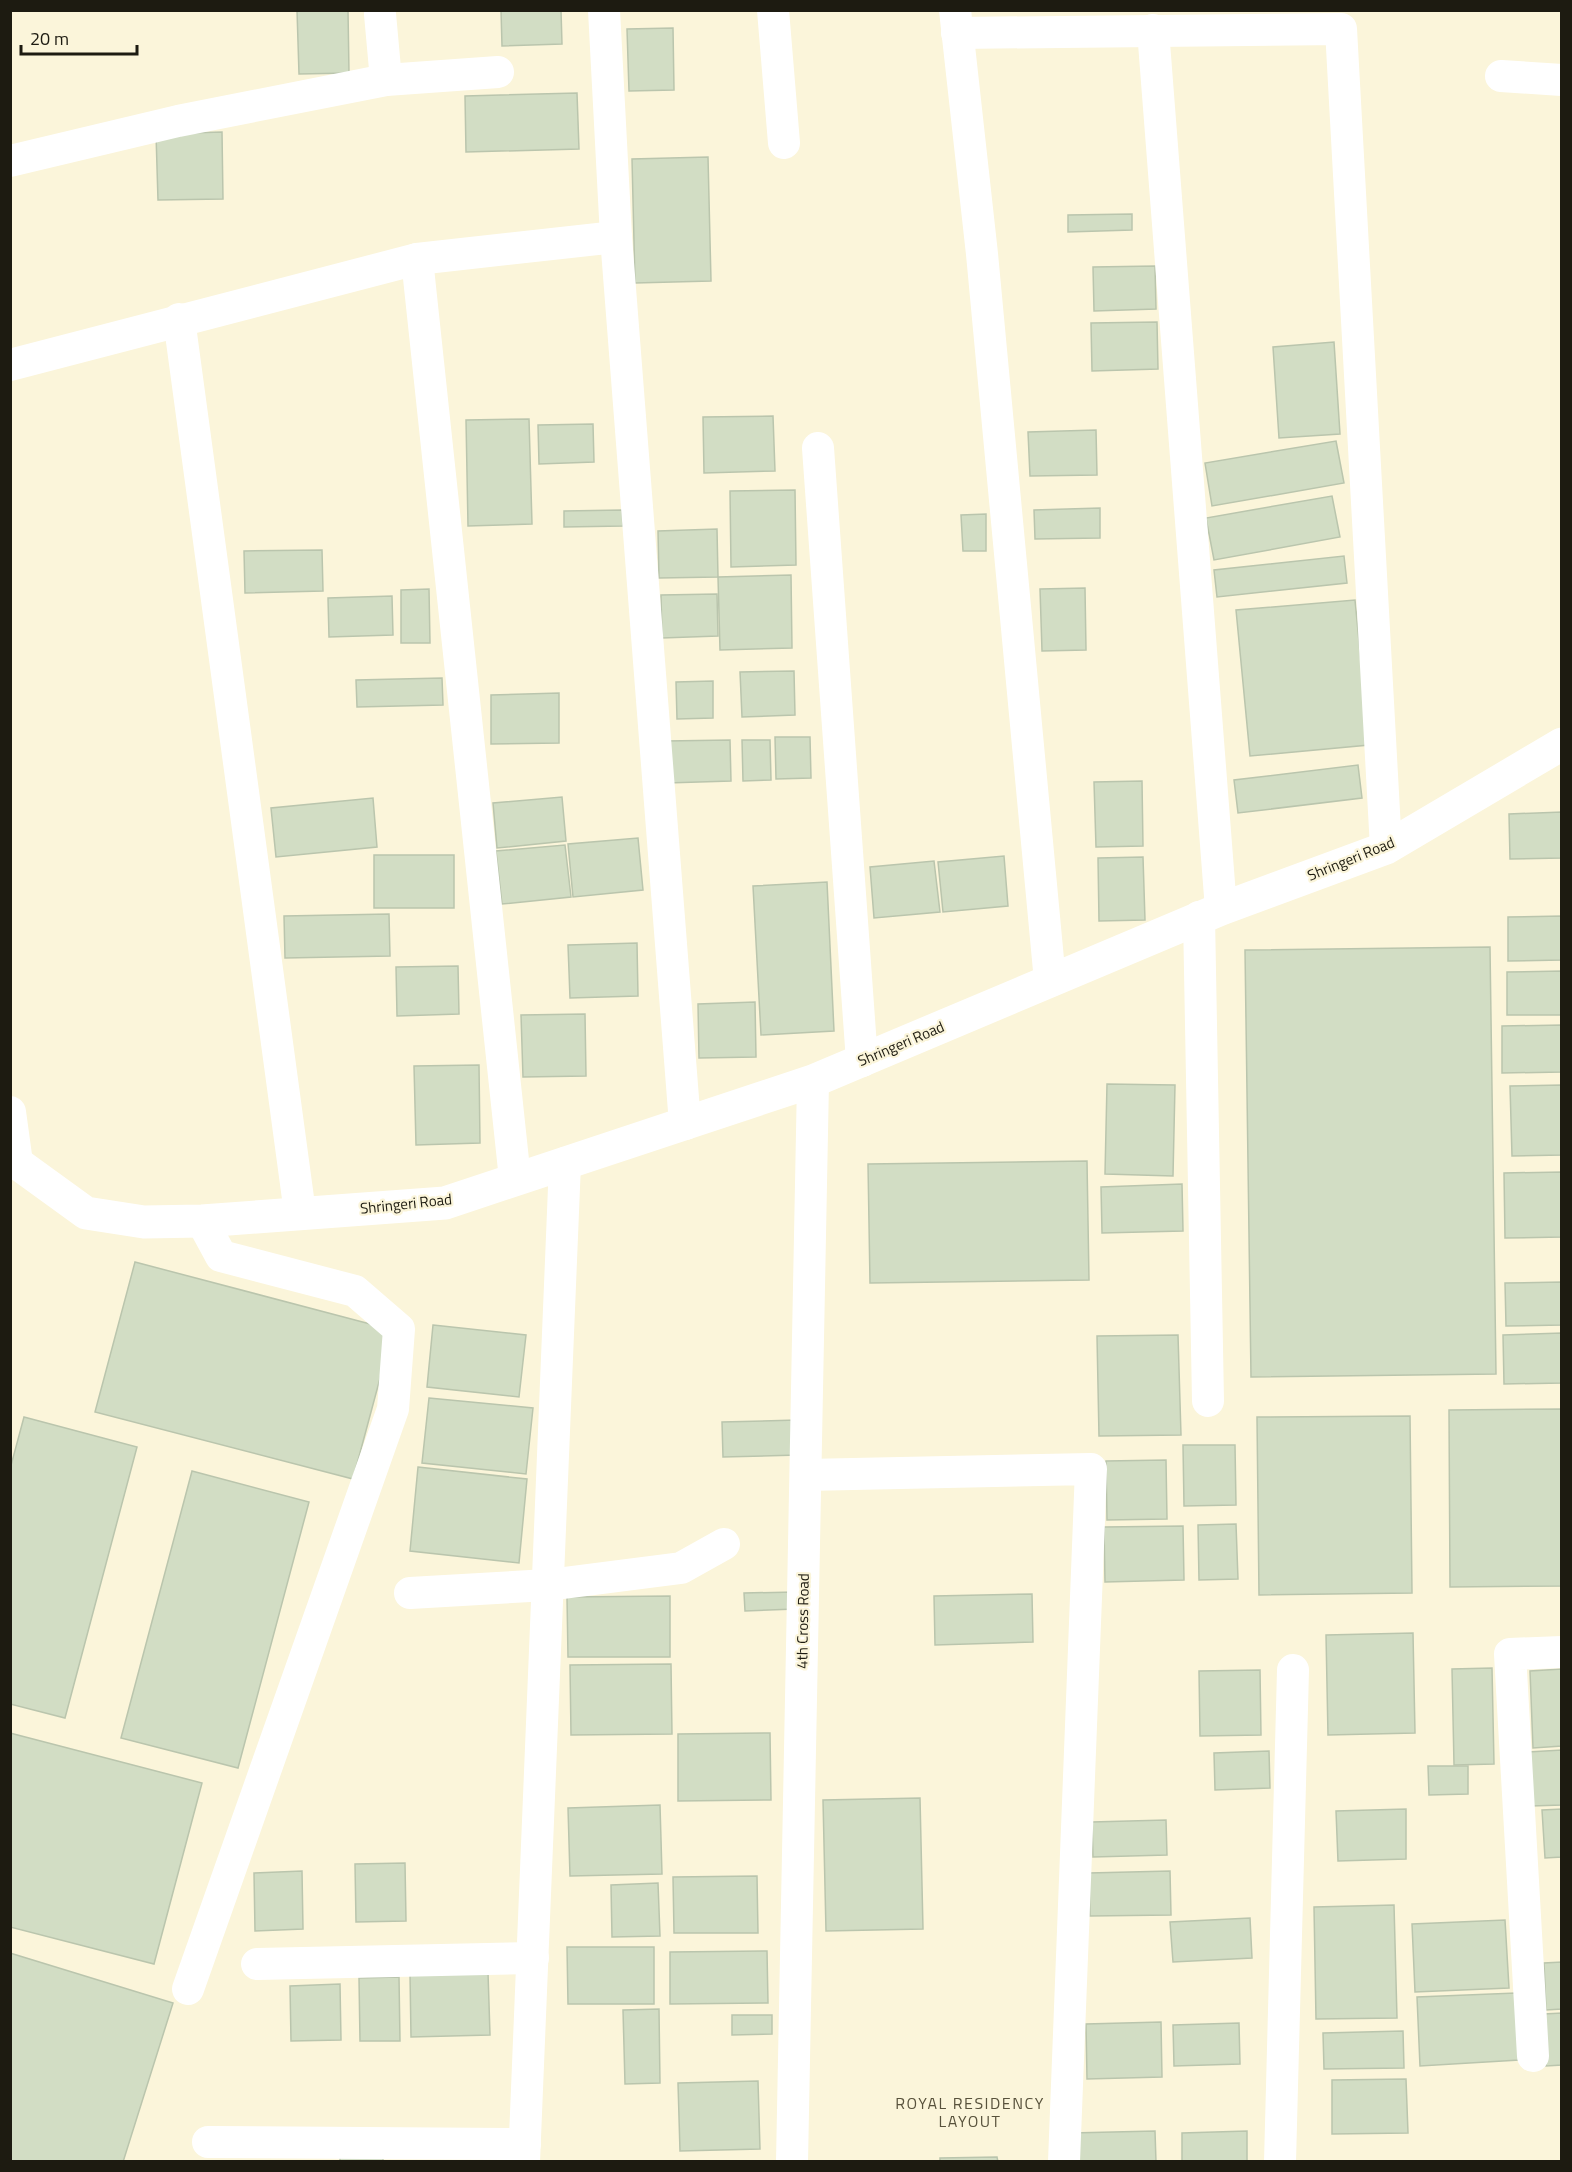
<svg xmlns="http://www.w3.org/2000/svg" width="1572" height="2172" font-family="'Titillium Web',sans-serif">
  <rect width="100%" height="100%" fill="#fbf5da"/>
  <!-- building -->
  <g fill="#d2ddc4" stroke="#bac5ad" stroke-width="1.5">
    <path d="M 297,10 L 348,10 L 349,73 L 299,74 Z"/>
    <path d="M 501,10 L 561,10 L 562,44 L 502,46 Z"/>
    <path d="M 673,28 L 674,90 L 629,91 L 627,29 Z"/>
    <path d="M 577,93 L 579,149 L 466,152 L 465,96 Z"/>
    <path d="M 222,132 L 223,199 L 158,200 L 156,134 Z"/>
    <path d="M 708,157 L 711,281 L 635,283 L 632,159 Z"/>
    <path d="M 1132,214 L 1132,230 L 1068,232 L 1068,215 Z"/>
    <path d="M 1155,266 L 1156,309 L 1094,311 L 1093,267 Z"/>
    <path d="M 1157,322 L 1158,369 L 1092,371 L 1091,323 Z"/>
    <path d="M 1334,342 L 1340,434 L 1279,438 L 1273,347 Z"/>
    <path d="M 773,416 L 775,471 L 704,473 L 703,417 Z"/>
    <path d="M 529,419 L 532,524 L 468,526 L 466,420 Z"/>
    <path d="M 593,424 L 594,462 L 539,464 L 538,425 Z"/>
    <path d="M 1096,430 L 1097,475 L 1030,476 L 1028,432 Z"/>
    <path d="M 1336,441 L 1344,483 L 1212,506 L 1205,463 Z"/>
    <path d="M 795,490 L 796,565 L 731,567 L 730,491 Z"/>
    <path d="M 1332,496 L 1340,537 L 1214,560 L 1206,518 Z"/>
    <path d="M 1100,508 L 1100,538 L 1035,539 L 1034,510 Z"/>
    <path d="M 622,510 L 623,526 L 564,527 L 564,511 Z"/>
    <path d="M 986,514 L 986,551 L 963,551 L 961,515 Z"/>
    <path d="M 717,529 L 718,577 L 659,578 L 658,531 Z"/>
    <path d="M 322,550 L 323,591 L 245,593 L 244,551 Z"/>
    <path d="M 1344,556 L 1347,583 L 1217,597 L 1214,570 Z"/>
    <path d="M 791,575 L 792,648 L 720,650 L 718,577 Z"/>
    <path d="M 1085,588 L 1086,650 L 1042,651 L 1040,589 Z"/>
    <path d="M 429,589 L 430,643 L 401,643 L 401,590 Z"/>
    <path d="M 717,594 L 718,636 L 662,638 L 661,595 Z"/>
    <path d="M 392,596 L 393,635 L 329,637 L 328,598 Z"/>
    <path d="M 1355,600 L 1369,745 L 1250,756 L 1236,610 Z"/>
    <path d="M 794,671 L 795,715 L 742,717 L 740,672 Z"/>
    <path d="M 442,678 L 443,705 L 357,707 L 356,680 Z"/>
    <path d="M 713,681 L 713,718 L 677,719 L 676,682 Z"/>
    <path d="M 559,693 L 559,743 L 491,744 L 491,695 Z"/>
    <path d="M 775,737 L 810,737 L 811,778 L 776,779 Z"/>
    <path d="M 730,740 L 731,781 L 667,783 L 666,741 Z"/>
    <path d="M 742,740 L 770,740 L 771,780 L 743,781 Z"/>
    <path d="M 1358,765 L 1362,798 L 1238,813 L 1234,780 Z"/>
    <path d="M 1142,781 L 1143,846 L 1096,847 L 1094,782 Z"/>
    <path d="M 562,797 L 566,841 L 497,848 L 493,803 Z"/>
    <path d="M 373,798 L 377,847 L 276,857 L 271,808 Z"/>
    <path d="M 1562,812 L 1562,858 L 1510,859 L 1509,814 Z"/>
    <path d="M 638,838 L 643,890 L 573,897 L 568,844 Z"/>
    <path d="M 565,845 L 571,897 L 502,904 L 496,851 Z"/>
    <rect x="374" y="855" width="80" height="53"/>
    <path d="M 1004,856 L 1008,906 L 943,912 L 938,862 Z"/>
    <path d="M 1143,857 L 1145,920 L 1099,921 L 1098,858 Z"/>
    <path d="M 934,861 L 940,912 L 874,918 L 870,867 Z"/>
    <path d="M 827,882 L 834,1031 L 761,1035 L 753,886 Z"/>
    <path d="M 389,914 L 390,956 L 285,958 L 284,916 Z"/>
    <path d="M 1562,916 L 1562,960 L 1508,961 L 1508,917 Z"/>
    <path d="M 637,943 L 638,996 L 570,998 L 568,945 Z"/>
    <path d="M 1490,947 L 1496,1374 L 1251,1377 L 1245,950 Z"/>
    <path d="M 458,966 L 459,1014 L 397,1016 L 396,967 Z"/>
    <path d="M 1562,971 L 1562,1015 L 1507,1015 L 1507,972 Z"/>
    <path d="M 755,1002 L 756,1057 L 699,1058 L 698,1004 Z"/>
    <path d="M 585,1014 L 586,1076 L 523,1077 L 521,1015 Z"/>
    <path d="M 1562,1025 L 1562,1072 L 1502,1073 L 1502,1026 Z"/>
    <path d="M 479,1065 L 480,1143 L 416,1145 L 414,1066 Z"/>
    <path d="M 1107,1084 L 1175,1085 L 1173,1176 L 1105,1174 Z"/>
    <path d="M 1562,1085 L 1562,1155 L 1512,1156 L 1510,1086 Z"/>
    <path d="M 1087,1161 L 1089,1280 L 870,1283 L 868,1164 Z"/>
    <path d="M 1562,1172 L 1562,1237 L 1505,1238 L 1504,1173 Z"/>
    <path d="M 1182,1184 L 1183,1231 L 1102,1233 L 1101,1187 Z"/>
    <path d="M 135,1262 L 393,1330 L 353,1479 L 95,1412 Z"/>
    <path d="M 1562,1282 L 1562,1325 L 1506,1326 L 1505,1283 Z"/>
    <path d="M 433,1325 L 526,1335 L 519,1397 L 427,1387 Z"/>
    <path d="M 1562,1333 L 1562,1383 L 1504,1384 L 1503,1335 Z"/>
    <path d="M 1178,1335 L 1181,1435 L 1099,1436 L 1097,1336 Z"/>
    <path d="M 429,1398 L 533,1408 L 526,1474 L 422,1463 Z"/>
    <path d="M 1562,1409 L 1562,1586 L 1450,1587 L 1449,1410 Z"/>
    <path d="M 1410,1416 L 1412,1593 L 1259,1595 L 1257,1417 Z"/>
    <path d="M 24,1417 L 137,1447 L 65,1718 L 10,1704 L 10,1469 Z"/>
    <path d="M 797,1420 L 798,1455 L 723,1457 L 722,1422 Z"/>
    <path d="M 1183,1445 L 1235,1445 L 1236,1505 L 1184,1506 Z"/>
    <path d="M 1166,1460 L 1167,1519 L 1107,1520 L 1106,1461 Z"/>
    <path d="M 418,1467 L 527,1479 L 519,1563 L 410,1551 Z"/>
    <path d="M 192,1471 L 309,1502 L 238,1768 L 121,1738 Z"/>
    <path d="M 1236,1524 L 1238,1579 L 1199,1580 L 1198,1525 Z"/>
    <path d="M 1183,1526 L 1184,1580 L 1105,1582 L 1104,1527 Z"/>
    <path d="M 795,1592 L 795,1609 L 745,1611 L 744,1593 Z"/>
    <path d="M 1032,1594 L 1033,1642 L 935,1645 L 934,1596 Z"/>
    <path d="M 670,1596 L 670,1657 L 568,1657 L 567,1597 Z"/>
    <path d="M 1413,1633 L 1415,1733 L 1328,1735 L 1326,1635 Z"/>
    <path d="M 671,1664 L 672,1734 L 571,1735 L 570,1665 Z"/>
    <path d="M 1492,1668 L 1494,1764 L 1454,1765 L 1452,1669 Z"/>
    <path d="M 1562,1669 L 1562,1746 L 1533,1748 L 1530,1671 Z"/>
    <path d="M 1260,1670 L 1261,1735 L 1200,1736 L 1199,1671 Z"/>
    <path d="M 10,1733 L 202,1783 L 154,1964 L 10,1927 Z"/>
    <path d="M 770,1733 L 771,1800 L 678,1801 L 678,1734 Z"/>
    <path d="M 1562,1750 L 1562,1805 L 1531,1806 L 1528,1752 Z"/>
    <path d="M 1269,1751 L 1270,1788 L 1215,1790 L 1214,1753 Z"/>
    <path d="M 1428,1766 L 1468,1766 L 1468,1794 L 1429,1795 Z"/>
    <path d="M 920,1798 L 923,1929 L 826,1931 L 823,1800 Z"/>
    <path d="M 660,1805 L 662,1874 L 570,1876 L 568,1808 Z"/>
    <path d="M 1406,1809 L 1406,1859 L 1338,1861 L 1336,1811 Z"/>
    <path d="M 1562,1809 L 1562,1857 L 1545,1858 L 1542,1810 Z"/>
    <path d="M 1166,1820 L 1167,1855 L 1093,1857 L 1092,1822 Z"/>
    <path d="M 405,1863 L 406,1921 L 356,1922 L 355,1864 Z"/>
    <path d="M 302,1871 L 303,1929 L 255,1931 L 254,1873 Z"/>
    <path d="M 1170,1871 L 1171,1915 L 1090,1916 L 1089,1873 Z"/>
    <path d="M 757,1876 L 758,1933 L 674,1933 L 673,1877 Z"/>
    <path d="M 658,1883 L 660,1936 L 612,1937 L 611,1885 Z"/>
    <path d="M 1394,1905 L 1397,2018 L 1316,2019 L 1314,1907 Z"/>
    <path d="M 1250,1918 L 1252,1958 L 1173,1962 L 1170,1922 Z"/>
    <path d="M 1505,1920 L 1509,1988 L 1415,1992 L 1412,1924 Z"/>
    <path d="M 567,1947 L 654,1947 L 654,2004 L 568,2004 Z"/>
    <path d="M 767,1951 L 768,2003 L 670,2004 L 670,1952 Z"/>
    <path d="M 10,1953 L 173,2003 L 123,2162 L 10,2162 Z"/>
    <path d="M 1562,1962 L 1562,2009 L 1546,2010 L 1544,1963 Z"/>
    <path d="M 488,1972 L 490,2035 L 411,2037 L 410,1974 Z"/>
    <path d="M 399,1977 L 400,2041 L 360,2041 L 359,1978 Z"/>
    <path d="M 340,1984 L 341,2040 L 291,2041 L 290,1986 Z"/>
    <path d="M 1516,1993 L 1519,2060 L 1420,2066 L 1417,1997 Z"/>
    <path d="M 659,2009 L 660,2083 L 625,2084 L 623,2010 Z"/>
    <path d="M 1562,2013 L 1562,2065 L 1546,2066 L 1544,2014 Z"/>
    <path d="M 732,2015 L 772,2015 L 772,2034 L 732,2035 Z"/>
    <path d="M 1161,2022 L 1162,2077 L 1087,2079 L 1086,2024 Z"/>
    <path d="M 1239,2023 L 1240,2064 L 1174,2066 L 1173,2025 Z"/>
    <path d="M 1403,2031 L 1404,2068 L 1324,2069 L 1323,2033 Z"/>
    <path d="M 1406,2079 L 1408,2133 L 1332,2134 L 1332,2080 Z"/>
    <path d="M 758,2081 L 760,2149 L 680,2151 L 678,2083 Z"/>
    <path d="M 1155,2131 L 1156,2162 L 1071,2162 L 1071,2133 Z"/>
    <path d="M 1247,2131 L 1247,2162 L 1182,2162 L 1182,2133 Z"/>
    <path d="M 383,2152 L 383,2162 L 340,2162 L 340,2153 Z"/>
    <path d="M 997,2157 L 998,2162 L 940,2162 L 940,2158 Z"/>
  </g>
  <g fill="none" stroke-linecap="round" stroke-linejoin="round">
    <!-- street -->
    <g stroke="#fff" stroke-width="32">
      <path d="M 604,10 L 616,237 L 685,1124"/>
      <path d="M 773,10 L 784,143"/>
      <path d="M 955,10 L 982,254 L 1050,981"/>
      <path d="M 380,14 L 386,80"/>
      <path d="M 1153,30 L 1221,909"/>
      <path d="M 957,33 L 1341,29 L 1386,848"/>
      <path d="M 1501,76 L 1562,80"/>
      <path d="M 10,161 L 178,121 L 386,80 L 498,72"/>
      <path d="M 417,259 L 515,1179"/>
      <path d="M 179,319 L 300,1213"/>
      <path d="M 10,365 L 417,259 L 616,237"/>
      <path d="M 818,448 L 862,1061"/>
      <path d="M 1199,917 L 1208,1401"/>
      <path d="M 10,1112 L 17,1163"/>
      <path d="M 806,1475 L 1091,1469 L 1064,2162"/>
      <path d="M 410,1593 L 548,1585 L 681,1568 L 724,1544"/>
      <path d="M 257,1964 L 533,1958"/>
      <path d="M 188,1989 L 393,1409 L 399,1329 L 355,1291 L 221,1256 L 202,1221"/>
      <path d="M 1533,2056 L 1510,1654 L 1562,1652"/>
      <path d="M 208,2142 L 525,2144"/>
      <path d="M 524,2162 L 565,1163"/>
      <path d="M 792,2162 L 813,1081"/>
      <path d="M 1280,2162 L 1293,1670"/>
    </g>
    <!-- secondary -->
    <path stroke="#fff" stroke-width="33" d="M 10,1154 L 17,1163 L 86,1213 L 144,1222 L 202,1221 L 445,1203 L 813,1081 L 1221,909 L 1386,848 L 1562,744"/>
  </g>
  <g text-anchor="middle" stroke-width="4.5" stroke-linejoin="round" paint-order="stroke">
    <!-- street labels -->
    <g font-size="15" fill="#1d1b11" stroke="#fbf5da">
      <text transform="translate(1351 859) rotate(-22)" y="5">Shringeri Road</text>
      <text transform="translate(901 1044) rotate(-23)" y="5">Shringeri Road</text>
      <text transform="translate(406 1204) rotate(-6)" y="5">Shringeri Road</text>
      <text transform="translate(803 1621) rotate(-89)" y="5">4th Cross Road</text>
    </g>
    <!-- neighbourhood labels -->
    <g font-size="16" letter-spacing="1.5" fill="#58523c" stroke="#fbf5da">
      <text x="970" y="2109">ROYAL RESIDENCY<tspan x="970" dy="18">LAYOUT</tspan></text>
    </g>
  </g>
  <!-- border -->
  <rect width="1572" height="2172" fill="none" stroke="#1d1b11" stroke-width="24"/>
  <!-- scale -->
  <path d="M21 45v9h116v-9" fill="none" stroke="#1d1b11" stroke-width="3"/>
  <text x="30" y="45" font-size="18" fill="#1d1b11" stroke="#fbf5da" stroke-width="4.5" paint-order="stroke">20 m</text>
</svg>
